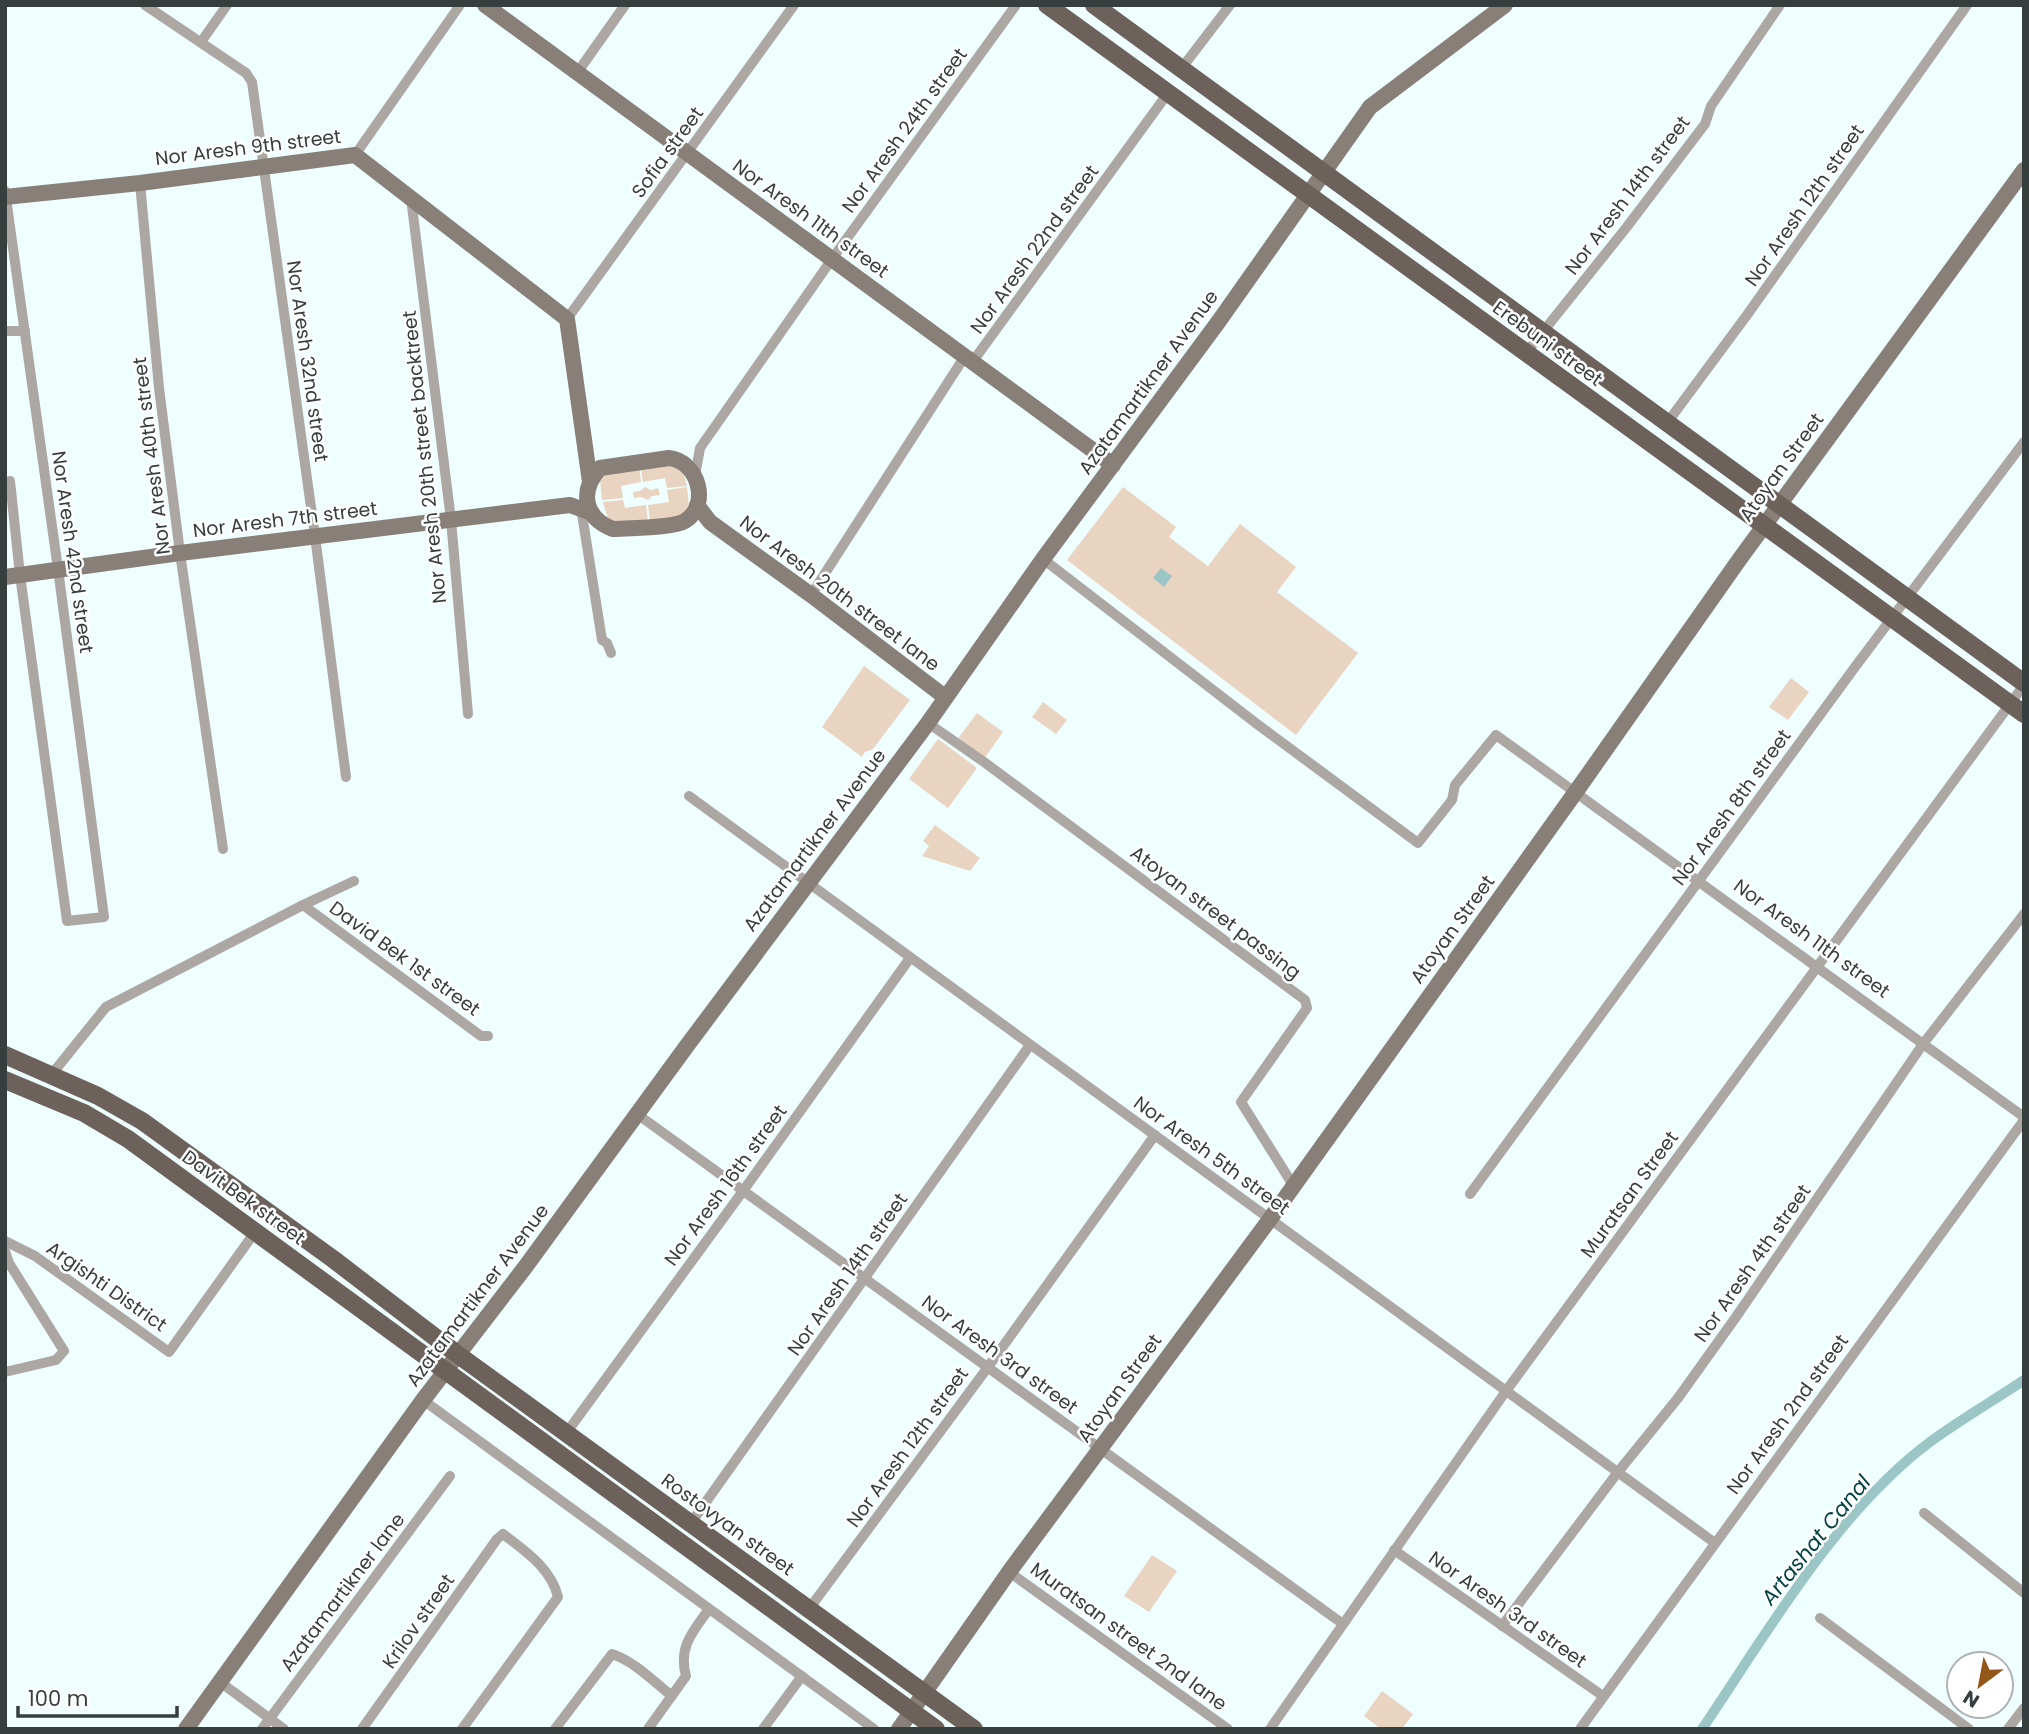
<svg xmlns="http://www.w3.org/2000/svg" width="2029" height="1734" font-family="Poppins,sans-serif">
  <rect width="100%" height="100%" fill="#effefe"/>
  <!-- green -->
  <g fill="#e9d3c1">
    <path d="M 672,463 L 684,475 L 687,486 L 667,488 L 665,478 L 643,482 L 640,465 Z"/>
    <path d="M 639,465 L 641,482 L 621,486 L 623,498 L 602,500 L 600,480 L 606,473 Z"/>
    <path d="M 645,487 L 651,490 L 658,488 L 660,495 L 652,496 L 648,500 L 641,497 L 634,498 L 633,492 L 640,491 Z"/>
    <path d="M 687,487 L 689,506 L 683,516 L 650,522 L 648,505 L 669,502 L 667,490 Z"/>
    <path d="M 1123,487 L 1176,527 L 1169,537 L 1208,566 L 1240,524 L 1296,567 L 1277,592 L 1358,653 L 1296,735 L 1067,560 Z"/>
    <path d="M 623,500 L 625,508 L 646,505 L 648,522 L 616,524 L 608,519 L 603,502 Z"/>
    <path d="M 864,666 L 910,700 L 873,749 L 865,752 L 862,757 L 822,727 Z"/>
    <path d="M 1791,678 L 1809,692 L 1788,720 L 1769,707 Z"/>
    <path d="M 1043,702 L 1067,720 L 1056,734 L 1032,717 Z"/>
    <path d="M 977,713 L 1003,732 L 984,759 L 957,740 Z"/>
    <path d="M 938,739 L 977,768 L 948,808 L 909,779 Z"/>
    <path d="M 935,825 L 980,858 L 970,871 L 922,856 L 929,846 L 923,841 Z"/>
    <path d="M 1152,1555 L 1177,1571 L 1149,1612 L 1124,1596 Z"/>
    <path d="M 1382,1691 L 1413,1714 L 1402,1729 L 1381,1729 L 1364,1716 Z"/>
  </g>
  <!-- water -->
  <path fill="#9bc6c5" d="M 1161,568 L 1172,576 L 1164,587 L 1153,578 Z"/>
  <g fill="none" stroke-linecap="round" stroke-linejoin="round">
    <!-- canal -->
    <path stroke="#9bc6c5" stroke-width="10" d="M 1702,1729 C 1767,1633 1837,1511 1930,1442 C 1960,1420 1993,1401 2024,1380"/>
    <!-- street -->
    <g stroke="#ada7a3" stroke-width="10">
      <path d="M 145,5 L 246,73 L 252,82 L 315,536 L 346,777"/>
      <path d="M 201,42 L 227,5"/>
      <path d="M 1181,69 L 1230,5"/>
      <path d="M 577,73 L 625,5"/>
      <path d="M 355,155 L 460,5"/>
      <path d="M 140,183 L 159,388 L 180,553 L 223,849"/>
      <path d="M 5,191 L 58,569 L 104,917 L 67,921 L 20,575 L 10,481"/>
      <path d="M 411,198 L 451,520 L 468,714"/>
      <path d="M 567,319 L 794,5"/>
      <path d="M 5,331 L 25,331"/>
      <path d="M 1526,353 L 1626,228 L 1705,124 L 1711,106 L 1780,5"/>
      <path d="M 1667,423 L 1747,315 L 1967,5"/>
      <path d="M 695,476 L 700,448 L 832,259 L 1016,5"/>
      <path d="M 581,508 L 602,640 L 607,643 L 611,653"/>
      <path d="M 1043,559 L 1257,724 L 1418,843 L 1452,800 L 1455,785 L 1496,735 L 2024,1117"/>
      <path d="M 811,595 L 965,356 L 976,357 L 1168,93"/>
      <path d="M 928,723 L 984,762 L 1305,1000 L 1307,1008 L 1241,1102 L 1293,1185"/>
      <path d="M 689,796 L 1715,1543"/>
      <path d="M 303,905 L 481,1036 L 488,1036"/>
      <path d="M 52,1074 L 106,1007 L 303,905 L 354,881"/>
      <path d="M 637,1114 L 1343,1624"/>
      <path d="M 1470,1194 L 1855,667 L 2024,442"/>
      <path d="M 5,1241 L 35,1256 L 169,1352 L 255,1232"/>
      <path d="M 5,1251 L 9,1263 L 64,1351 L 56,1360 L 5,1372"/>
      <path d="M 423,1400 L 874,1729"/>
      <path d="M 567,1432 L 743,1191 L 910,958"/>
      <path d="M 1924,1513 L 2024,1593"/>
      <path d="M 691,1523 L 1030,1045"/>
      <path d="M 1394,1550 L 1603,1696"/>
      <path d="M 1009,1572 L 1228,1729"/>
      <path d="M 809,1609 L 988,1367 L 1155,1135"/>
      <path d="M 1820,1618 L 1969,1729"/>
      <path d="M 1502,1626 L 1618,1472 L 1678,1398 L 1736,1317 L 1923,1044 L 2024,914"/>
      <path d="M 220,1682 L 284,1729"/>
      <path d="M 262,1729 L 450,1476"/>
      <path d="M 362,1729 L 497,1539 L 503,1534 C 525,1551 551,1568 558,1597 L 462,1729"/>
      <path d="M 555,1729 L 612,1654 C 634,1661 654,1682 672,1696"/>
      <path d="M 648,1729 L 686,1676 C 678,1647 693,1631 709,1609"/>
      <path d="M 763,1729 L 802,1676"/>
      <path d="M 1270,1729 L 1506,1391 L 2024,685"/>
      <path d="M 1580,1729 L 2024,1120"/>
      <path d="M 2008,1729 L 2024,1708"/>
    </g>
    <!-- secondary -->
    <g stroke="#877f78" stroke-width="16">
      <path d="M 485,5 L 1113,465"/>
      <path d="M 5,197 L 140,183 L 355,155 L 567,319 L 590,482"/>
      <path d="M 669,458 C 698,461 711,505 685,521 C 674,528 628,528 613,529 C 584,518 579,491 600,468 Z"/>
      <path d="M 697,505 L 710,522 L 811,595 L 945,697"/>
      <path d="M 5,577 L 180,553 L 570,505 L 592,513"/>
      <path d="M 186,1729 L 423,1400 L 526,1266 L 686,1047 L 928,723 L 1043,559 L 1219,321 L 1370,107 L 1505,5"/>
      <path d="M 899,1729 L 1009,1572 L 1270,1219 L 1575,793 L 1739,560 L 2024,170"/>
    </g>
    <!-- primary -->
    <g stroke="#6c625b" stroke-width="18">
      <path d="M 1047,5 L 2024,714"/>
      <path d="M 1094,5 L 2024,683"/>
      <path d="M 5,1055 L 98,1096 L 142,1121 L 333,1259 L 457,1354 L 974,1729"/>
      <path d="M 5,1080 L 84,1113 L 128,1139 L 936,1729"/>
    </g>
  </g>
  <g text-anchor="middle" stroke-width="5" stroke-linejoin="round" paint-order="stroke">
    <!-- street labels -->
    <g font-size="19" fill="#373e3e" stroke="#fff">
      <text transform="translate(904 130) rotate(-54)" y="7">Nor Aresh 24th street</text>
      <text transform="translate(248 147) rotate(-7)" y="7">Nor Aresh 9th street</text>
      <text transform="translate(667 152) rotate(-54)" y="7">Sofia street</text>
      <text transform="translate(1627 195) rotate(-53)" y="7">Nor Aresh 14th street</text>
      <text transform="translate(1804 205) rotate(-55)" y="7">Nor Aresh 12th street</text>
      <text transform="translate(811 218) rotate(36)" y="7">Nor Aresh 11th street</text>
      <text transform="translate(1034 249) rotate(-54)" y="7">Nor Aresh 22nd street</text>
      <text transform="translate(1548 343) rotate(36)" y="7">Erebuni street</text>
      <text transform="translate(308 361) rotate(82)" y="7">Nor Aresh 32nd street</text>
      <text transform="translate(1148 382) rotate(-54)" y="7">Azatamartikner Avenue</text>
      <text transform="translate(151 456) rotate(-97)" y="7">Nor Aresh 40th street</text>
      <text transform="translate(424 457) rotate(-96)" y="7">Nor Aresh 20th street backtreet</text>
      <text transform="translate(1781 467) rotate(-54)" y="7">Atoyan Street</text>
      <text transform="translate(285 519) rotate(-7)" y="7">Nor Aresh 7th street</text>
      <text transform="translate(73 552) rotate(82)" y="7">Nor Aresh 42nd street</text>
      <text transform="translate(840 593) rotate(37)" y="7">Nor Aresh 20th street lane</text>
      <text transform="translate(1731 807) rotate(-54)" y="7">Nor Aresh 8th street</text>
      <text transform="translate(814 840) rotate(-53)" y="7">Azatamartikner Avenue</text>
      <text transform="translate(1216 912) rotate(37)" y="7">Atoyan street passing</text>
      <text transform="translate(1452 929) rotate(-54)" y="7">Atoyan Street</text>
      <text transform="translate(1812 938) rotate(36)" y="7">Nor Aresh 11th street</text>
      <text transform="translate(405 958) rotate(36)" y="7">David Bek 1st street</text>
      <text transform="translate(1212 1155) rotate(36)" y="7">Nor Aresh 5th street</text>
      <text transform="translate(725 1185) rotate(-54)" y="7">Nor Aresh 16th street</text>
      <text transform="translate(1629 1194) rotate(-54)" y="7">Muratsan Street</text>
      <text transform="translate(244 1197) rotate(36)" y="7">Davit Bek street</text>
      <text transform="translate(1752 1263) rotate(-55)" y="7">Nor Aresh 4th street</text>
      <text transform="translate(847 1274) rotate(-55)" y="7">Nor Aresh 14th street</text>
      <text transform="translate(107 1286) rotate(35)" y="7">Argishti District</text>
      <text transform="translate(477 1295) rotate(-53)" y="7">Azatamartikner Avenue</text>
      <text transform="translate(1000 1354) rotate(36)" y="7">Nor Aresh 3rd street</text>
      <text transform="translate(1119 1388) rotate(-54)" y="7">Atoyan Street</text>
      <text transform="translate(1787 1414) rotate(-54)" y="7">Nor Aresh 2nd street</text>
      <text transform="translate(907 1447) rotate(-54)" y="7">Nor Aresh 12th street</text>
      <text transform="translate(728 1524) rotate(36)" y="7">Rostovyan street</text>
      <text transform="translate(342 1592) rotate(-53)" y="7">Azatamartikner lane</text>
      <text transform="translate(1508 1609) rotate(35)" y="7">Nor Aresh 3rd street</text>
      <text transform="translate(418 1621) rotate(-55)" y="7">Krilov street</text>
      <text transform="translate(1129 1636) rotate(36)" y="7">Muratsan street 2nd lane</text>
    </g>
    <!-- water labels -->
    <g font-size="21" font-style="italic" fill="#004343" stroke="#fff">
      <text transform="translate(1816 1540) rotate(-51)" y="7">Artashat Canal</text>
    </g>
  </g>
  <!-- border -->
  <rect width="2029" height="1734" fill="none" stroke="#373e3e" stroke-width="14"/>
  <!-- north arrow -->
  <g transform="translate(1980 1685) rotate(212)"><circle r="33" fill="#ffffff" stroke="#afb2b2" stroke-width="2"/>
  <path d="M0-5L12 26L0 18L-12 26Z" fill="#94571a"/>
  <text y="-10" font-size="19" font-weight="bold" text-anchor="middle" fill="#373e3e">N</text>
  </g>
  <!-- scale -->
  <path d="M18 1706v10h159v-10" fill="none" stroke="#373e3e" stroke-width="3.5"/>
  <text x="28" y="1706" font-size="21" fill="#373e3e" stroke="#ffffff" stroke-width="5" paint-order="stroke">100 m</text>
</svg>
